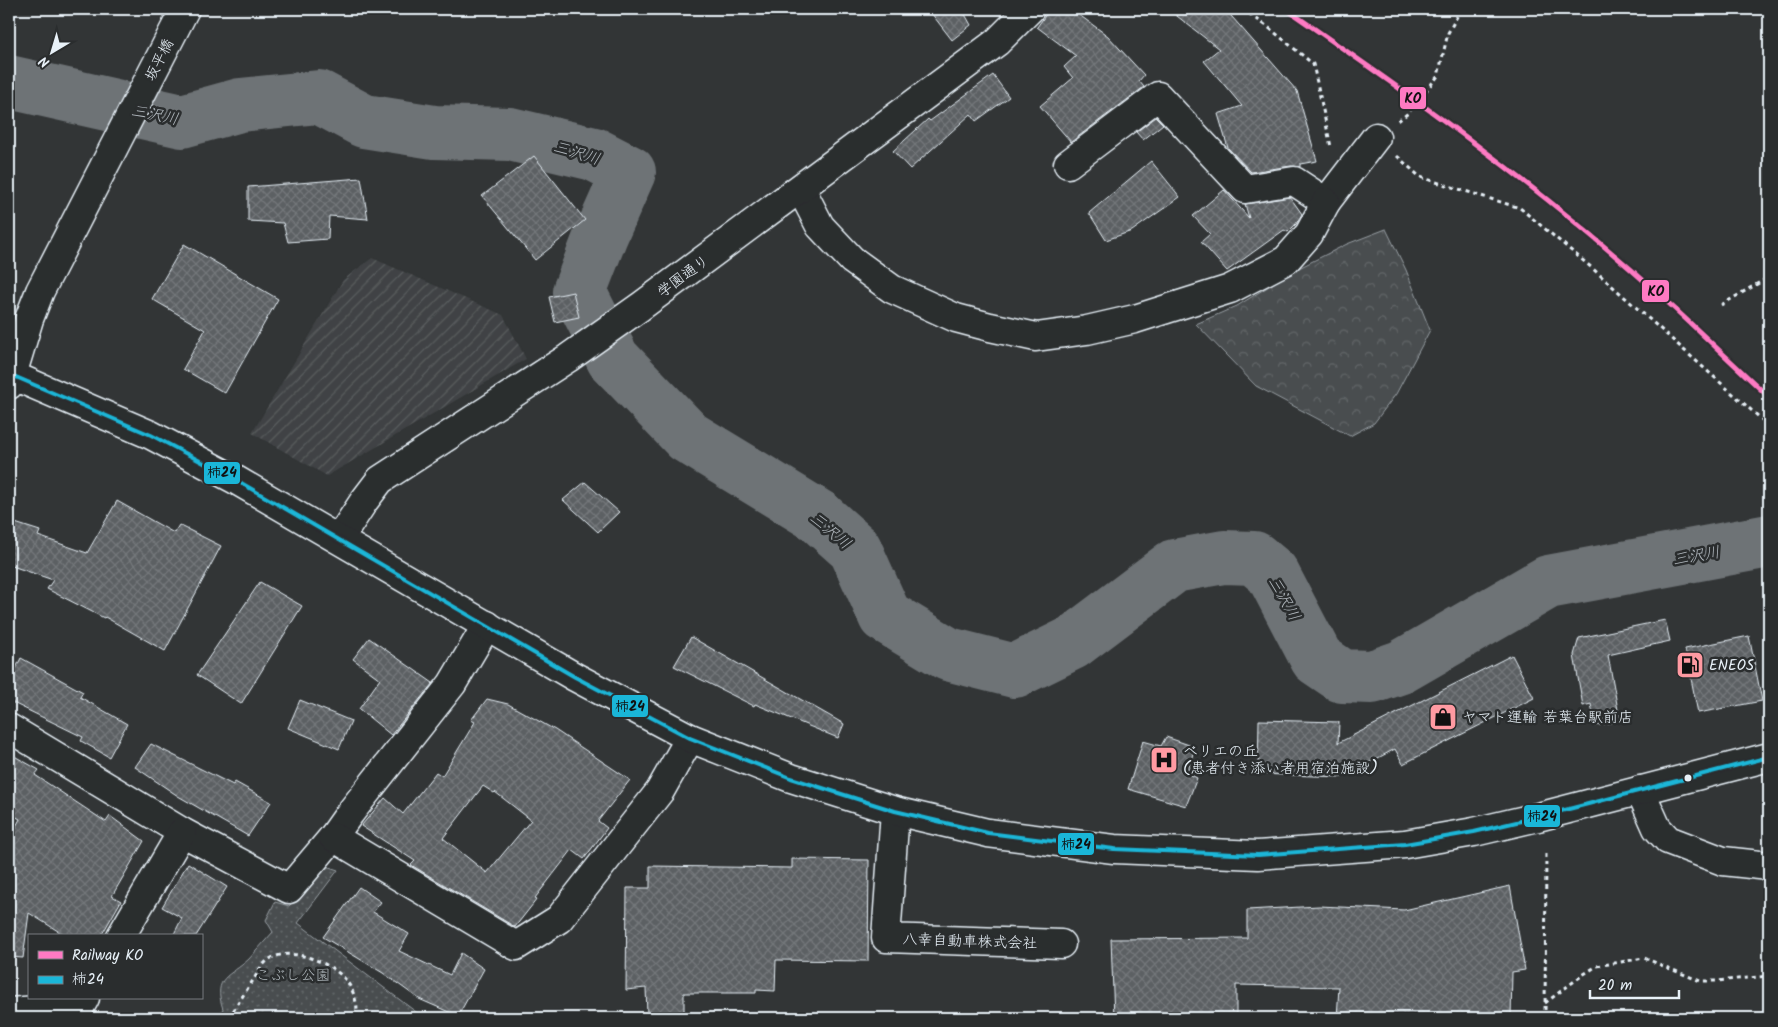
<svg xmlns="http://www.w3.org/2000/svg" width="1778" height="1027" font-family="Kalam,'Klee One',sans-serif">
  <defs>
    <pattern id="industrial-furrows" width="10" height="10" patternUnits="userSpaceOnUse" patternTransform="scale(1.25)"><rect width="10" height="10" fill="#3f4244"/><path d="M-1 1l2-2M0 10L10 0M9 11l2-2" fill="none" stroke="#5b5e60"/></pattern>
    <pattern id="green-dots" width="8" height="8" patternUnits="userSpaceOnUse" patternTransform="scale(1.25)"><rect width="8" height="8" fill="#494d4f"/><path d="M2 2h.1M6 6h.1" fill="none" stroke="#636769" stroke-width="1.8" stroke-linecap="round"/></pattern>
    <pattern id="forest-crowns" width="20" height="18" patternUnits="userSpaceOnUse" patternTransform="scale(1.25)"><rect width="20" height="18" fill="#494d4f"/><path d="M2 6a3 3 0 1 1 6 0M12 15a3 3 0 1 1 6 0" fill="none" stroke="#636769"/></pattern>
    <pattern id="building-cross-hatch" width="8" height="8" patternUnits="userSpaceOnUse" patternTransform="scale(1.25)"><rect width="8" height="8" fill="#5c6063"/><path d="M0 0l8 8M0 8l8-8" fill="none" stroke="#73777a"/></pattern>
  </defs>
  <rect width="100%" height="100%" fill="#323536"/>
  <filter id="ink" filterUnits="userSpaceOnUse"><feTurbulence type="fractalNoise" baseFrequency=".02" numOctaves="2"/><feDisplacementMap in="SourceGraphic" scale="10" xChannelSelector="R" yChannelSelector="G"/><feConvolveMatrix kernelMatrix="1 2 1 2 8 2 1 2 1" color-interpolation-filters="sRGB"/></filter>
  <g filter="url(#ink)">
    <!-- industrial -->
    <path fill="url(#industrial-furrows)" d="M 372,258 L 503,315 L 526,359 L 327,476 L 252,433 L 343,280 Z"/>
    <!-- green -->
    <path fill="url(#green-dots)" stroke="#989fa4" d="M 326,866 L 338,870 L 298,923 L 424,1018 L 218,1018 L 223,1009 C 212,976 230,977 249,959 C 257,950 265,941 273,932 L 266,920 L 275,902 L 289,906 Z"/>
    <!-- forest -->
    <path fill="url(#forest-crowns)" stroke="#989fa4" d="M 1386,229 L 1406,270 L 1430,330 L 1396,394 L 1374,423 L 1350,436 L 1256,386 L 1196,324 L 1237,306 L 1295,270 L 1347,244 Z"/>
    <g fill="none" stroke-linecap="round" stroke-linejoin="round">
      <!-- river -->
      <path stroke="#6e7376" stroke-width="54" d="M 9,82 L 182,121 L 240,105 L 319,97 L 364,121 L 434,132 L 510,134 L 594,154 L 629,172 L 601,235 L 579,292 L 613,359 L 688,437 L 818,516 L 855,549 L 885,616 L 948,654 L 1015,671 L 1072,643 L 1174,566 L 1224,557 L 1254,558 L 1272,573 L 1317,659 L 1342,676 L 1372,677 L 1401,667 L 1548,582 L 1769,541"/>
    </g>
    <!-- building -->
    <g fill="url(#building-cross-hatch)" stroke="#e8f1f8" fill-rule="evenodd">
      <path d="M 928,9 L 962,9 L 971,25 L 952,40 Z"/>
      <path d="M 1050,9 L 1071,9 L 1108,36 L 1144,75 L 1139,81 L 1144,87 L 1071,142 L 1040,106 L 1073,78 L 1064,67 L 1076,56 L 1037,27 Z"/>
      <path d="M 1168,9 L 1225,9 L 1297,91 L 1317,161 L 1300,164 L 1300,167 L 1291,166 L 1251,172 L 1228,148 L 1218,114 L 1242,106 L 1204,61 L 1219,49 Z"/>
      <path d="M 993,75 L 1009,97 L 976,121 L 971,114 L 910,169 L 893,151 L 928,119 L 930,121 Z"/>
      <path d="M 1156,117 L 1163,124 L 1143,140 L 1136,132 Z"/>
      <path d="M 534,156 L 585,220 L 535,260 L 482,196 Z"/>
      <path d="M 1151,161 L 1180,197 L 1132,231 L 1106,240 L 1089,213 Z"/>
      <path d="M 361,178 L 368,219 L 329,216 L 328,239 L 288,242 L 283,223 L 248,221 L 248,187 Z"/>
      <path d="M 1224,190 L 1249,218 L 1245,204 L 1290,197 L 1302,214 L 1296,224 L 1288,232 L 1284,230 L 1227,271 L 1201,242 L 1210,234 L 1193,216 Z"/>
      <path d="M 184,244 L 278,299 L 225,393 L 183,369 L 205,330 L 152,299 Z"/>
      <path d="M 573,292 L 579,317 L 555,322 L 549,297 Z"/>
      <path d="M 585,482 L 619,512 L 598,532 L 563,500 Z"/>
      <path d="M 117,501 L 174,533 L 179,525 L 221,546 L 165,651 L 105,617 L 104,618 L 47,589 L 53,580 L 9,565 L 9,543 L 15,523 L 40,531 L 38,536 L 87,553 Z"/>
      <path d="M 260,582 L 302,606 L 241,704 L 197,675 Z"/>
      <path d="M 1665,620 L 1670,641 L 1608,655 L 1620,721 L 1595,726 L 1591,704 L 1583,706 L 1574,655 L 1579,638 Z"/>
      <path d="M 1749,636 L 1762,701 L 1698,713 L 1685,649 Z"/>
      <path d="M 691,637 L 844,724 L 838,738 L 755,704 L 754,706 L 674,666 Z"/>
      <path d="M 369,638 L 433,683 L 391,735 L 359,709 L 380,679 L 353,659 Z"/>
      <path d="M 1512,655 L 1534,698 L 1403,764 L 1395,749 L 1342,777 L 1258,774 L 1259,720 L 1339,722 L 1338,743 Z"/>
      <path d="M 21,658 L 83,692 L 80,697 L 127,724 L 109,757 L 81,741 L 83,737 L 9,701 L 9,682 Z"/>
      <path d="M 487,699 L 508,704 L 555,730 L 630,780 L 598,821 L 607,828 L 584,859 L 572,850 L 535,898 L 537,899 L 515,927 L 411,865 L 415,861 L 361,826 L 385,798 L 403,814 L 436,772 L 442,776 L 475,722 L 471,720 ZM 483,786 L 494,793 L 495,792 L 531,820 L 487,873 L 443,838 Z"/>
      <path d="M 300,700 L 351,721 L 339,749 L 288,728 Z"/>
      <path d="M 1166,737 L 1195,747 L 1187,773 L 1197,778 L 1186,806 L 1128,789 L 1143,741 L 1161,746 Z"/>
      <path d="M 151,744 L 233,785 L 235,782 L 271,802 L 248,836 L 178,796 L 135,767 Z"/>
      <path d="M 9,753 L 39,770 L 35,775 L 106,822 L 110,816 L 144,841 L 112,896 L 121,901 L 101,936 L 66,936 L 29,913 L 23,958 L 9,957 L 9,839 L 20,819 L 9,813 Z"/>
      <path d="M 792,859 L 869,860 L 868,961 L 776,960 L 775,991 L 756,990 L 756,993 L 684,993 L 684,1015 L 647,1014 L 646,988 L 626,990 L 627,888 L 650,888 L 650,866 L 792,868 Z"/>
      <path d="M 188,863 L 227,887 L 196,936 L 173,936 L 182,918 L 162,907 Z"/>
      <path d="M 1510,886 L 1525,970 L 1512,972 L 1511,1018 L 1337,1018 L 1339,987 L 1236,985 L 1236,1018 L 1114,1018 L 1111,939 L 1247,938 L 1247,910 L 1319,906 L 1404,910 Z"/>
      <path d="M 359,887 L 381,902 L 373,912 L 409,934 L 399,951 L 450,975 L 461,953 L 484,969 L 458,1016 L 419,999 L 383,973 L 323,937 Z"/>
    </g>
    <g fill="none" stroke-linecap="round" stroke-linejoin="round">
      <defs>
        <g id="minor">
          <path d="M 1068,164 L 1158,96 L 1245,189 L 1294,181 L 1326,202 L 1376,137"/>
          <path d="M 801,189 L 820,226 L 852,260 L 892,289 L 956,318 L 990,327 L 1036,337 L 1087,330 L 1135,319 L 1230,289 L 1286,260 L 1309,234 L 1326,202"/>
          <path d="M 339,539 L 364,501 L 380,480 L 568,358 L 640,307 L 997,42 L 1030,9"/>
          <path d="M 9,728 L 182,832 L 289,889 L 333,837 L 350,813 L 452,684 L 487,625"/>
          <path d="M 1640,790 L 1657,828 L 1668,840 L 1723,861 L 1769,866"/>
          <path d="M 895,811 L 886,938 L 1061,944"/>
          <path d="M 333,837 L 516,946 L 559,919 L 660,791 L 690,738"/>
          <path d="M 121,936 L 182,832"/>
          <path d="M 9,1012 L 80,1007 L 85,998"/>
        </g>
        <g id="major">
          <path d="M 9,374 L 151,435 L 236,480 L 575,677 L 690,738 L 791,778 L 895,811 L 988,833 L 1114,849 L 1258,855 L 1405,844 L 1474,832 L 1538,817 L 1769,757"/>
          <path d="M 9,385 L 29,319 L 40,291 L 185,9"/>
        </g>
      </defs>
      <!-- minor casing -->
      <use href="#minor" stroke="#e8f1f8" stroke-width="31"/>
      <!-- major casing -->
      <use href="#major" stroke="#e8f1f8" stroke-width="31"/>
      <!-- path -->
      <g stroke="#e8f1f8" stroke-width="3" stroke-dasharray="4 4" stroke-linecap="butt">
        <path d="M 1243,9 L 1268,27 L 1313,64 L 1331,147"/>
        <path d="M 1398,121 L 1407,114 L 1438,76 L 1448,33 L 1461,9"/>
        <path d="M 1397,156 L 1420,177 L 1520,208 L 1592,268 L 1769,426"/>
        <path d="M 1721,305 L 1769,277"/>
        <path d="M 1545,1003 L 1584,974 L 1597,966 L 1644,958 L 1700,981 L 1716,981 L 1769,976"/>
        <path d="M 229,1018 C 237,1005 245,992 254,979 C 257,974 260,967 265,963 C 284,943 329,961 345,979 C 354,990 358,1004 357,1018"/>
        <path d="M 1545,1018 L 1546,851"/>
      </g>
      <!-- minor -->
      <use href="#minor" stroke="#2a2d2e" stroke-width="28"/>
      <!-- major -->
      <use href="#major" stroke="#2a2d2e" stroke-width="28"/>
      <defs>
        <path id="bus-1" d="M 9,374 L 151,435 L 236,480 L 575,677 L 690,738 L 791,778 L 895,811 L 988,833 L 1114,849 L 1258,855 L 1405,844 L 1474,832 L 1538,817 L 1769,757"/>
      </defs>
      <!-- bus-1 casing -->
      <use href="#bus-1" stroke="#2a2d2e" stroke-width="8"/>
      <!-- bus-1 -->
      <use href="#bus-1" stroke="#1ab6d8" stroke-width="4"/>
      <defs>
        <path id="rail-1" d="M 1286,9 C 1412,96 1539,186 1653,289 C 1692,324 1730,361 1769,397"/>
      </defs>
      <!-- rail-1 casing -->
      <use href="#rail-1" stroke="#2a2d2e" stroke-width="9"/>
      <!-- rail-1 -->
      <use href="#rail-1" stroke="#fe7ac3" stroke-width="5"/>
    </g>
  </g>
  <!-- icons -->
  <defs>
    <symbol id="fuel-square" viewBox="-11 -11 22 22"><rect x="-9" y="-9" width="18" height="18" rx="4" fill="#ff9aa2" stroke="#2a2d2e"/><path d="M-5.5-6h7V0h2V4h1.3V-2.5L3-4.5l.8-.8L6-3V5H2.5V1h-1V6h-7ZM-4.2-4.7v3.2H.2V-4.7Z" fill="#111"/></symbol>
    <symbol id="shop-square" viewBox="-11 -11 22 22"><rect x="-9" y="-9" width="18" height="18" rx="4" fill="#ff9aa2" stroke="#2a2d2e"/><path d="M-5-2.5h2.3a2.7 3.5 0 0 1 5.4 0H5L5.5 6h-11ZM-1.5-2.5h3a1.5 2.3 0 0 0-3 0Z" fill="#111"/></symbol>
    <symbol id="hospital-square" viewBox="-11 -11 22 22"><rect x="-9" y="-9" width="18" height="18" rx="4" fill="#ff9aa2" stroke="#2a2d2e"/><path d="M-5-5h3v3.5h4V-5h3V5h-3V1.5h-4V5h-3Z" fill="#111"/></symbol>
  </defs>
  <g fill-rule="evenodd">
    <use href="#fuel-square" x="1674" y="649" width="32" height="32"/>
    <use href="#shop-square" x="1427" y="701" width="32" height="32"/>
    <use href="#hospital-square" x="1148" y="744" width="32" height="32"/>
  </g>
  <!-- markers -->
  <circle fill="#e8f1f8" stroke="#2a2d2e" stroke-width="2" cx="1688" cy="778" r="4.5"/>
  <g text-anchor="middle" stroke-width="5" stroke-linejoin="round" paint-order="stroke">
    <!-- street labels -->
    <g font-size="15" fill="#e8f1f8" stroke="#2a2d2e">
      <text transform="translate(159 60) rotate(-63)" y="5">坂平橋</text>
      <text transform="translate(683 276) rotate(-36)" y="5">学園通り</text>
      <text transform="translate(970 941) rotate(2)" y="5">八幸自動車株式会社</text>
    </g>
    <!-- poi labels -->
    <g font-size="15" fill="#e8f1f8" stroke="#2a2d2e" text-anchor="start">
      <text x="1709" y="670">ENEOS</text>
      <text x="1462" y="722">ヤマト運輸 若葉台駅前店</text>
      <text x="1183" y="756">ベリエの丘<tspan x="1183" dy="17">(患者付き添い者用宿泊施設)</tspan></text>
    </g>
    <!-- park labels -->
    <g font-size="15" fill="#b0b8bd" stroke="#2a2d2e">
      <text x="293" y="980">こぶし公園</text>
    </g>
    <!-- water labels -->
    <g font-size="16" font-style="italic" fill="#b1b8be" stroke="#2a2d2e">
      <text transform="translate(155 114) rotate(11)" y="6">三沢川</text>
      <text transform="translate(577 152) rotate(17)" y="6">三沢川</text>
      <text transform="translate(831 530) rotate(40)" y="6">三沢川</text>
      <text transform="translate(1696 555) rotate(-10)" y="6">三沢川</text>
      <text transform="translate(1285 598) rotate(61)" y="6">三沢川</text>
    </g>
  </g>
  <g stroke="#2a2d2e" stroke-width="2">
    <rect x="1399" y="86" width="28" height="24" rx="5" fill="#fe7ac3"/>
    <rect x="1641" y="279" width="29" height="24" rx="5" fill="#fe7ac3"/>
    <rect x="203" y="461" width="38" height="24" rx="5" fill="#1ab6d8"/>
    <rect x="611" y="694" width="38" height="24" rx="5" fill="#1ab6d8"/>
    <rect x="1523" y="804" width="38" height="24" rx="5" fill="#1ab6d8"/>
    <rect x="1057" y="832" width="38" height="24" rx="5" fill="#1ab6d8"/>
  </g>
  <g font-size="14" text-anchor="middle" font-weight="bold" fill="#111">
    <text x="1413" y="103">KO</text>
    <text x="1656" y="296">KO</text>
    <text x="222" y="477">柿24</text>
    <text x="630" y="711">柿24</text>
    <text x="1542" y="821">柿24</text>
    <text x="1076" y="849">柿24</text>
  </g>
  <!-- margin -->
  <rect width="1778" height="1027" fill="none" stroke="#2a2d2e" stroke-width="30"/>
  <rect x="15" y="15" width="1748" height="997" fill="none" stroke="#e8f1f8" stroke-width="2" filter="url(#ink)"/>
  <!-- legend -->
  <rect x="28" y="934" width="175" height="65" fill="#2a2d2e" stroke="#767b7f"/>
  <rect x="38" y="951" width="25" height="8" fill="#fe7ac3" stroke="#767b7f"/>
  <text x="72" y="960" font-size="15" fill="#e8f1f8">Railway KO</text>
  <rect x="38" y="976" width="25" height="8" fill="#1ab6d8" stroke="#767b7f"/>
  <text x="72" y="984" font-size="15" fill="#e8f1f8">柿24</text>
  <!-- north arrow -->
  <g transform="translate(52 52) rotate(218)" stroke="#2a2d2e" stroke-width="4" paint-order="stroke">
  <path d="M0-4L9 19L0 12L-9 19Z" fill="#e8f1f8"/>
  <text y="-8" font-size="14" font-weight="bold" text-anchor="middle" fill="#e8f1f8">N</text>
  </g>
  <!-- scale -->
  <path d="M1590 990v8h89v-8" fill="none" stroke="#e8f1f8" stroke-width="2.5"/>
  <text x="1598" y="990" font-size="15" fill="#e8f1f8" stroke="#2a2d2e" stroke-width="4" paint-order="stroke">20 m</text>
</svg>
